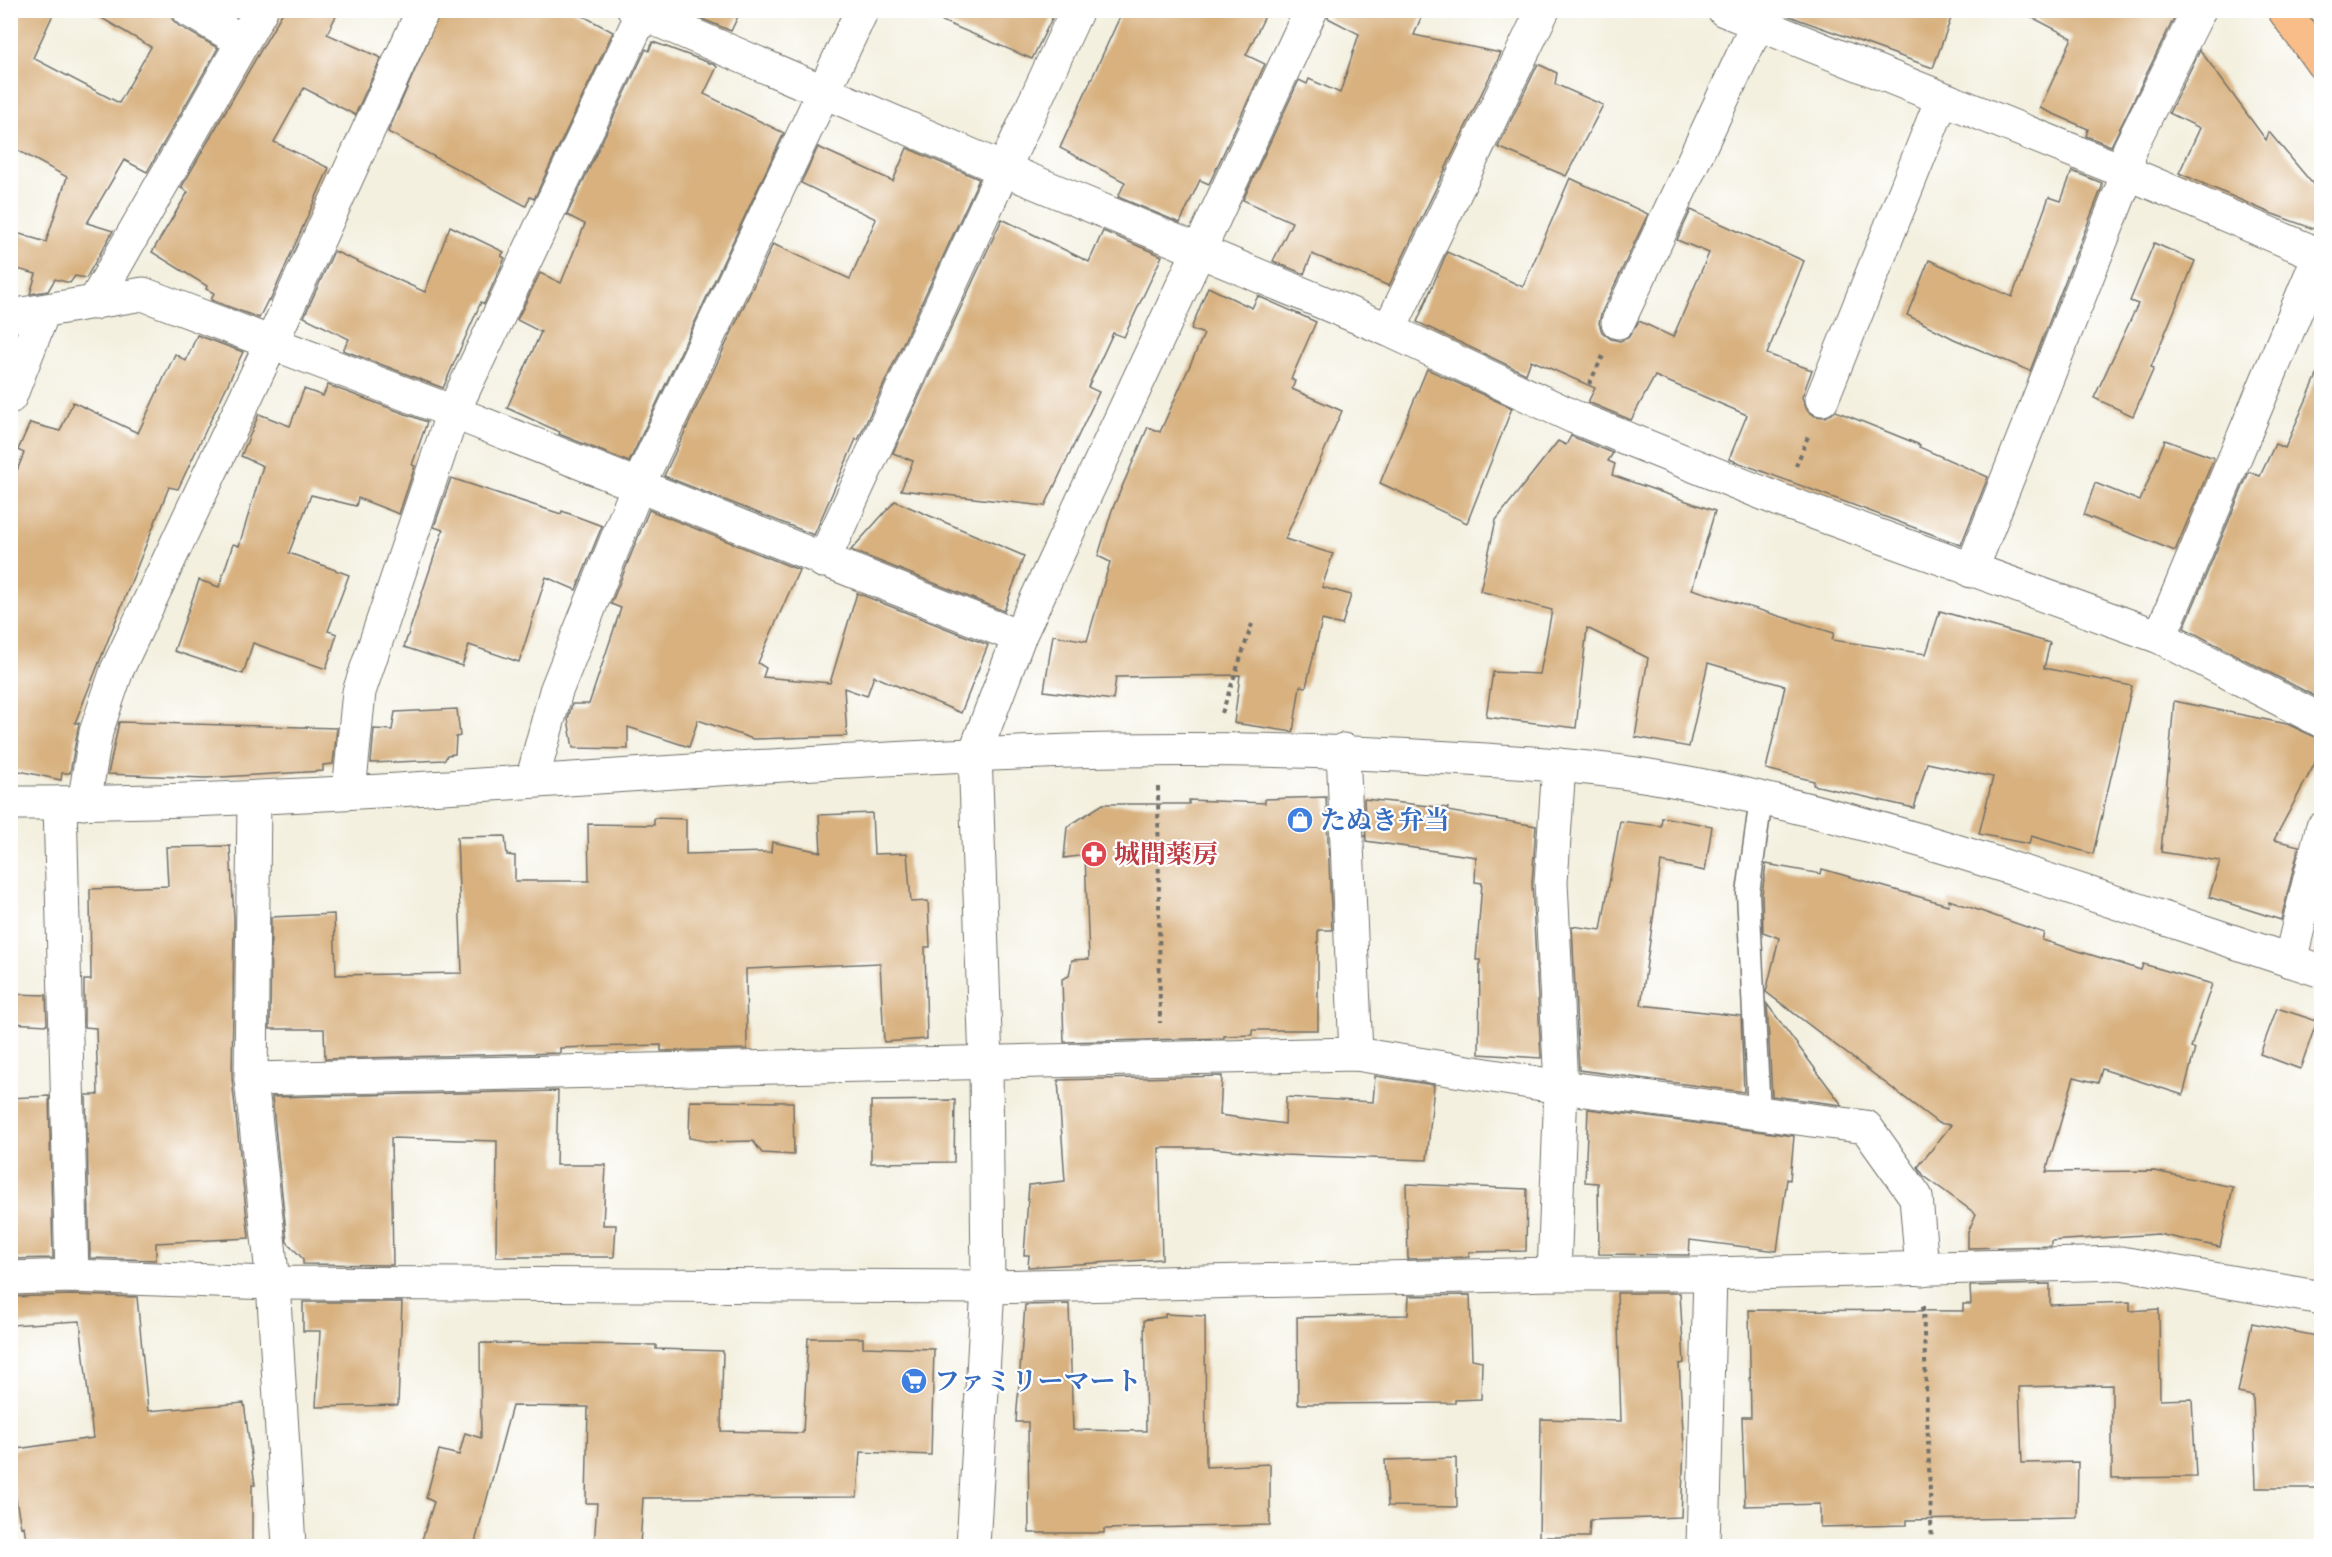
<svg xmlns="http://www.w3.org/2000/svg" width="2332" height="1557" font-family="Cardo,'Noto Serif JP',serif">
  <rect width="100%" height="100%" fill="#fff"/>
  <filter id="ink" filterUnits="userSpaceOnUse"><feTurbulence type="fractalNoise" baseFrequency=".0167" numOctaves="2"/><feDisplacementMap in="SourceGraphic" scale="12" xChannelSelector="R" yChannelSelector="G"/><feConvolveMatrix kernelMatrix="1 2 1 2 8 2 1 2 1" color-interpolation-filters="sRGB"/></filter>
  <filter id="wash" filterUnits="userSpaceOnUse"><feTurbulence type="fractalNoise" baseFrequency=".008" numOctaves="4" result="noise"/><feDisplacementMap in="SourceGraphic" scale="24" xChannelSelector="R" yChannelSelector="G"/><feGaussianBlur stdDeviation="1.35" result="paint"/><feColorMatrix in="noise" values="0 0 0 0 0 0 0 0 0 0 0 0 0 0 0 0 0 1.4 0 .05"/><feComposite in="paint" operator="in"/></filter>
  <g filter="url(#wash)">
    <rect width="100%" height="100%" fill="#f3f0df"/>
    <g id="blocks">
      <!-- building -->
      <g fill="#d8b17f">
        <path d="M 10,10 L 55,10 L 33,58 L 119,103 L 151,47 L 88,10 L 170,10 L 172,19 L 179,26 L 218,48 L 147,172 L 124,160 L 87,223 L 113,231 L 86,278 L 75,276 L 70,283 L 55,279 L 48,291 L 30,294 L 36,274 L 10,267 L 10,231 L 46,242 L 67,177 L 10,146 Z"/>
        <path d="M 284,10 L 339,10 L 327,34 L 381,58 L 355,115 L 304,88 L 274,142 L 329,168 L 270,301 L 268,300 L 259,318 L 211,300 L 214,293 L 206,289 L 207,286 L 152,252 L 188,192 L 181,188 Z"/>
        <path d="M 441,10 L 572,10 L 613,32 L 534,199 L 530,197 L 526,206 L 388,132 Z"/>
        <path d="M 698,10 L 741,10 L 731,31 L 695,16 Z"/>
        <path d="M 916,10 L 1056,10 L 1032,59 Z"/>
        <path d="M 1123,10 L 1268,10 L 1246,55 L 1265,64 L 1209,184 L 1200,180 L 1180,223 L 1118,197 L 1125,182 L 1060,148 Z"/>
        <path d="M 1329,10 L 1424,10 L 1414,35 L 1501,53 L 1389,286 L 1312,254 L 1304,274 L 1273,261 L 1292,222 L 1243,200 L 1299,80 L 1307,84 L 1309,79 L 1340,93 L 1359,34 L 1328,18 Z"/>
        <path d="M 1786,10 L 1954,10 L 1933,68 L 1800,20 L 1785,14 Z"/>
        <path d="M 2018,10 L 2170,10 L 2175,16 L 2111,146 L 2086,136 L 2088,129 L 2040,108 L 2072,38 Z"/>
        <path d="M 653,42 L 715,65 L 717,67 L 704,94 L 784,133 L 629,462 L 559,434 L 560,432 L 507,408 L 541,332 L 517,320 L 540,273 L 561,283 L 585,224 L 567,215 L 646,49 L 649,51 Z"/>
        <path d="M 2200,50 L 2266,140 L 2269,132 L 2322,195 L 2322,232 L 2270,213 L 2179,173 L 2200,128 L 2169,113 Z"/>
        <path d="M 1538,64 L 1557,73 L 1555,84 L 1603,105 L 1566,176 L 1498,147 Z"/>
        <path d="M 818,147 L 893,181 L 907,148 L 979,179 L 858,440 L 856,439 L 814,535 L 664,476 L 773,244 L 850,279 L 876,219 L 801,183 Z"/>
        <path d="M 2072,171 L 2102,183 L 2102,187 L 2030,371 L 1954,339 L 1907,315 L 1929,260 L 2012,297 L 2049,197 L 2061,201 Z"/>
        <path d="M 1570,178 L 1648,214 L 1601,314 L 1599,323 L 1602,332 L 1611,339 L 1620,341 L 1628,338 L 1639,321 L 1673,337 L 1709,253 L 1677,240 L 1691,210 L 1804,261 L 1767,354 L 1812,370 L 1802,397 L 1807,410 L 1815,416 L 1825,417 L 1836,411 L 1920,445 L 1919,447 L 1988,477 L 1961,545 L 1729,459 L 1747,415 L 1655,376 L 1631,420 L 1588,402 L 1595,388 L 1531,360 L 1526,374 L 1417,322 L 1447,252 L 1523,287 Z"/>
        <path d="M 1002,219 L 1089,262 L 1103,231 L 1162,256 L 1124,337 L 1113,333 L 1088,387 L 1099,392 L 1045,506 L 901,490 L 913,461 L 893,453 Z"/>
        <path d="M 450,226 L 504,252 L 501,256 L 505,258 L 484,304 L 481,302 L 443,388 L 343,350 L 349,339 L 304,317 L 334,251 L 425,292 Z"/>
        <path d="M 2154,243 L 2195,261 L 2151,367 L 2154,368 L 2133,416 L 2094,398 L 2138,304 L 2130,301 Z"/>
        <path d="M 1208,287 L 1252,308 L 1258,296 L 1316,322 L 1291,379 L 1295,381 L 1292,389 L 1342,411 L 1285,539 L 1333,554 L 1322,587 L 1351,595 L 1342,625 L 1322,620 L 1306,687 L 1300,686 L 1293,732 L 1234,723 L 1240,675 L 1116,677 L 1113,700 L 1044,691 L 1053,635 L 1087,641 L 1110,562 L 1098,556 L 1112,510 L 1148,427 L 1160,432 L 1204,334 L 1191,329 Z"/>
        <path d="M 197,335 L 243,352 L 178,489 L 169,487 L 75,723 L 79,723 L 70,773 L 62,773 L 61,780 L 10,769 L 10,488 L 24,453 L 18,450 L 30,423 L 60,431 L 73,402 L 138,433 L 175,354 L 186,361 Z"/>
        <path d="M 2322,364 L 2322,700 L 2184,628 L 2249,472 L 2260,476 L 2275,444 L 2285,448 Z"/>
        <path d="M 1427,369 L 1512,408 L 1467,523 L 1380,483 Z"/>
        <path d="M 328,385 L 427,422 L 412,465 L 415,466 L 399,514 L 358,498 L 356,506 L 311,495 L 289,553 L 349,575 L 328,631 L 337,634 L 326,669 L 253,643 L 243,674 L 174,651 L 199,580 L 219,587 L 233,544 L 239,546 L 263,466 L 241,456 L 259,414 L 290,426 L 304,389 L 323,396 Z"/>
        <path d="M 1571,436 L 1613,453 L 1608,461 L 1615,464 L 1612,475 L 1715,511 L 1692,589 L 1834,633 L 1832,640 L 1926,654 L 1940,611 L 2050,643 L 2044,668 L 2132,686 L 2093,854 L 2031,836 L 2029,844 L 1979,834 L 1993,777 L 1927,763 L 1914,808 L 1813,785 L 1814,781 L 1766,769 L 1785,686 L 1708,663 L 1689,747 L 1635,737 L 1648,658 L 1587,628 L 1576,728 L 1486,717 L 1493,672 L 1540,674 L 1552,610 L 1480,591 L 1496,520 L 1558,441 L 1566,445 Z"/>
        <path d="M 2165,440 L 2214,458 L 2175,551 L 2084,515 L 2095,483 L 2140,501 Z"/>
        <path d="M 451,478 L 561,514 L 562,511 L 602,526 L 576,590 L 546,577 L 519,662 L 469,645 L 462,666 L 404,647 L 443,530 L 434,527 Z"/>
        <path d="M 895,501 L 1024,556 L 1004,611 L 851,550 Z"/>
        <path d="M 649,510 L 799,570 L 758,663 L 766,668 L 763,677 L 830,683 L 857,593 L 988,645 L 961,713 L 874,676 L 867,696 L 844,688 L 847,736 L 753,739 L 698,720 L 689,747 L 628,727 L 628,749 L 573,748 L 568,719 L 572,704 L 589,704 L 621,608 L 611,604 Z"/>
        <path d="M 2174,701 L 2287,724 L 2322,740 L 2322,750 L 2274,840 L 2299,846 L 2281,920 L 2209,897 L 2220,861 L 2161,852 Z"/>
        <path d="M 457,709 L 460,736 L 456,737 L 455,754 L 447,755 L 445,760 L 371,763 L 374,729 L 392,730 L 395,712 Z"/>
        <path d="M 119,722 L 337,728 L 333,764 L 323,765 L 323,771 L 205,778 L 108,774 Z"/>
        <path d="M 1326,797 L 1332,930 L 1318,930 L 1318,1030 L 1252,1030 L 1252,1035 L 1224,1036 L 1224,1038 L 1064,1042 L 1062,979 L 1069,976 L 1072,960 L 1089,959 L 1085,855 L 1064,858 L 1067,827 L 1103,804 L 1189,804 L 1189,800 L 1265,803 L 1265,799 Z"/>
        <path d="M 1364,799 L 1448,808 L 1447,811 L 1536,826 L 1532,883 L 1541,1058 L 1479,1054 L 1480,960 L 1476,960 L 1482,883 L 1475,882 L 1476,857 L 1366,841 Z"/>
        <path d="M 872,813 L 874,854 L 907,853 L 911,902 L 928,901 L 930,947 L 925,947 L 927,1039 L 884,1042 L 880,963 L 746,969 L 747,1049 L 661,1051 L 661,1045 L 560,1048 L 560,1053 L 325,1059 L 324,1029 L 270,1029 L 271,917 L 334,914 L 336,975 L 462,973 L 457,837 L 505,836 L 507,855 L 515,856 L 515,881 L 589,881 L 588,824 L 654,825 L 654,818 L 686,819 L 686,854 L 771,852 L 772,842 L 821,852 L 819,815 Z"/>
        <path d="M 1662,817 L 1712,826 L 1705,871 L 1661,862 L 1641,1005 L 1741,1016 L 1744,1092 L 1579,1070 L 1572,926 L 1601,930 L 1620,821 L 1661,826 Z"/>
        <path d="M 230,846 L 234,919 L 232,1079 L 249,1238 L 156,1243 L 156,1260 L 90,1258 L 86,1095 L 98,1095 L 96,1028 L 84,1027 L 84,980 L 91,980 L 90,889 L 168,886 L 166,847 Z"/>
        <path d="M 1766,864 L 1821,874 L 1822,869 L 1948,905 L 1949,900 L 2044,933 L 2042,940 L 2141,970 L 2143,964 L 2212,984 L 2191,1047 L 2195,1049 L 2183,1095 L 2102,1069 L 2098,1083 L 2074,1077 L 2046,1172 L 2154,1171 L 2233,1187 L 2220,1247 L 2158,1234 L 2051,1241 L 2051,1246 L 1968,1248 L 1968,1232 L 1976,1214 L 1924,1176 L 1918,1167 L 1951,1125 L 1938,1123 L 1766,992 L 1779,938 L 1763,932 L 1762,894 Z"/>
        <path d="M 10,994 L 46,995 L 47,1025 L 10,1023 Z"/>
        <path d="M 1767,1004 L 1842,1105 L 1772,1096 Z"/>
        <path d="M 2277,1008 L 2317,1021 L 2300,1069 L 2260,1054 Z"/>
        <path d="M 1222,1076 L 1220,1115 L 1285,1124 L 1286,1097 L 1373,1102 L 1375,1076 L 1434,1085 L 1427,1160 L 1282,1155 L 1212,1148 L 1159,1148 L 1162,1259 L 1028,1267 L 1029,1255 L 1024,1255 L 1029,1185 L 1065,1181 L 1058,1080 Z"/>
        <path d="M 558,1091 L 556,1165 L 606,1165 L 603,1225 L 616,1225 L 614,1257 L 496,1257 L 497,1141 L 391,1138 L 393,1265 L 303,1264 L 303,1259 L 287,1242 L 272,1097 Z"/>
        <path d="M 49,1096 L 53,1258 L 10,1259 L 10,1098 Z"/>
        <path d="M 955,1100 L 954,1162 L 871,1163 L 871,1101 Z"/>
        <path d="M 690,1101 L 793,1102 L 794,1155 L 762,1153 L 753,1141 L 711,1142 L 689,1138 Z"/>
        <path d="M 1588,1109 L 1794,1136 L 1790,1180 L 1787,1179 L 1777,1251 L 1690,1240 L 1689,1255 L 1599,1254 L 1598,1183 L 1585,1182 Z"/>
        <path d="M 1406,1184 L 1527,1189 L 1526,1251 L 1469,1252 L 1469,1257 L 1408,1259 Z"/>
        <path d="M 2050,1284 L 2050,1305 L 2130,1302 L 2130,1311 L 2159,1309 L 2160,1400 L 2192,1399 L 2196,1477 L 2112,1478 L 2112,1385 L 2019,1387 L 2022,1463 L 2078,1462 L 2077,1517 L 1907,1520 L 1907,1525 L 1820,1527 L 1820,1504 L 1745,1506 L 1742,1417 L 1751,1417 L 1749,1310 L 1963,1311 L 1963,1304 L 1971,1304 L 1970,1286 Z"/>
        <path d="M 1617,1293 L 1680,1293 L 1684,1363 L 1679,1364 L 1684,1448 L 1681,1517 L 1590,1520 L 1589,1537 L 1539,1537 L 1541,1419 L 1621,1421 Z"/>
        <path d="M 72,1295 L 137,1297 L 148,1411 L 244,1403 L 255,1485 L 252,1485 L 252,1546 L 27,1546 L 24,1526 L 21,1527 L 10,1467 L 10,1450 L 93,1438 L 80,1321 L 10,1325 L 10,1297 Z"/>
        <path d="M 1470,1295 L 1472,1359 L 1482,1361 L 1481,1399 L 1455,1400 L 1455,1403 L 1298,1404 L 1297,1317 L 1408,1315 L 1409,1296 Z"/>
        <path d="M 303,1302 L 402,1302 L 398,1405 L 316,1407 L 320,1331 L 303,1331 Z"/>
        <path d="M 1069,1304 L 1073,1430 L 1146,1431 L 1144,1320 L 1165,1317 L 1165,1314 L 1205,1316 L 1206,1467 L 1270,1464 L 1270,1525 L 1104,1529 L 1104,1533 L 1029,1533 L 1028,1422 L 1016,1422 L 1025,1305 Z"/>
        <path d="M 2252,1323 L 2322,1337 L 2322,1488 L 2256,1488 L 2253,1396 L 2238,1393 Z"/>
        <path d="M 808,1338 L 863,1338 L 863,1347 L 934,1349 L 931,1455 L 860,1452 L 857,1497 L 643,1498 L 640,1546 L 594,1546 L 597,1503 L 586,1503 L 588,1407 L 512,1406 L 474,1546 L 420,1546 L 434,1502 L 426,1498 L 439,1450 L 459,1455 L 465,1433 L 481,1438 L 480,1343 L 656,1345 L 656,1349 L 723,1351 L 721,1431 L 803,1433 Z"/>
        <path d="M 1456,1458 L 1457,1507 L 1388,1506 L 1385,1460 Z"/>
      </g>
    </g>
  </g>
  <g filter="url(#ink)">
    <use href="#blocks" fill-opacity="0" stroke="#71706a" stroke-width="1.5"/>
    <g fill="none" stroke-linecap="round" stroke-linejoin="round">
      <defs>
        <path id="service" d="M 1759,1113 L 1748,893 L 1761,799"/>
        <g id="minor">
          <path d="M 189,10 L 242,41"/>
          <path d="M 634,10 L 1003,169 L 1389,330 L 1574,417 L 1782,501 L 2160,637 L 2322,721"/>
          <path d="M 1724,10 L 2128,173 L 2322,256"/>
          <path d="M 94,303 L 261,10"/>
          <path d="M 10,316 L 143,294 L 453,412 L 1019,637"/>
          <path d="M 1618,322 L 1764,10"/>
          <path d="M 1389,330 L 1543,10"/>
          <path d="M 10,397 L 43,312"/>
          <path d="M 1822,399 L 1942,99"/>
          <path d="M 823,561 L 1077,10"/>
          <path d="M 1971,571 L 2128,173 L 2129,150 L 2199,10"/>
          <path d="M 2160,637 L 2319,256"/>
          <path d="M 1343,750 L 1356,1054"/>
          <path d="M 532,781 L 556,691 L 638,486 L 862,10"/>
          <path d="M 349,792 L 359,692 L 453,412 L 644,10"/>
          <path d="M 254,799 L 251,1079 L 273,1283 L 289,1546"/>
          <path d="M 60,803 L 72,1276"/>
          <path d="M 84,803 L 96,732 L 117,670 L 271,344 L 423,10"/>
          <path d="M 2290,961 L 2322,829"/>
          <path d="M 251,1079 L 1356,1054 L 1561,1087 L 1866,1127 L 1916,1197 L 1922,1269"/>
          <path d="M 1554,1274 L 1561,1087 L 1551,882 L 1559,765"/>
          <path d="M 10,1278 L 72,1276 L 273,1283 L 988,1287 L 1554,1274 L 1710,1274 L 2121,1263 L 2322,1298"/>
          <path d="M 973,1546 L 988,1287 L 986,1064 L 975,753 L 1019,637 L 1311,10"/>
          <path d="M 1703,1546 L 1710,1274"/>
        </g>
        <path id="tertiary" d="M 10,803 C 379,803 747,758 1115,750 C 1234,748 1350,751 1468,759 C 1535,763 1601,767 1667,779 C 1891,819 2106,901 2322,971"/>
        <path id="trunk" d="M 2284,10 L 2322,63"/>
      </defs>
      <!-- service casing -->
      <use href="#service" stroke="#71706a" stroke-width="25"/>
      <!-- minor casing -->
      <use href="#minor" stroke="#71706a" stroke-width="35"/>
      <!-- tertiary casing -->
      <use href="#tertiary" stroke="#71706a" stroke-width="35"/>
      <!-- trunk casing -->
      <use href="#trunk" stroke="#71706a" stroke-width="35"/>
      <!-- path -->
      <g stroke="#71706a" stroke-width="4" stroke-dasharray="4.5 4.5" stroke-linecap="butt">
        <path d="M 1589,384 L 1603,356"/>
        <path d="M 1796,466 L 1809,434"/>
        <path d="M 1222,713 L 1252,624"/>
        <path d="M 1158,787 L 1160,1023"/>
        <path d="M 1923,1306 L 1932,1546"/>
      </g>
      <!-- service -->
      <use href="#service" stroke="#fff" stroke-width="22"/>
      <!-- minor -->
      <use href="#minor" stroke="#fff" stroke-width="33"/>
      <!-- tertiary -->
      <use href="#tertiary" stroke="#fff" stroke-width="33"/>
      <!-- trunk -->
      <use href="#trunk" stroke="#f8bd89" stroke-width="33"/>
    </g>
  </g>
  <!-- icons -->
  <defs>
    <symbol id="shop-disc" viewBox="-11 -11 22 22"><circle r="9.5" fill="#3f7fe0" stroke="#fff"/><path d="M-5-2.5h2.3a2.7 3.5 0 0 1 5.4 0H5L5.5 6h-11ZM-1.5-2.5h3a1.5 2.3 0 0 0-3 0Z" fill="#fff"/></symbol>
    <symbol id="pharmacy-disc" viewBox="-11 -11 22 22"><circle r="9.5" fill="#e0444e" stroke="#fff"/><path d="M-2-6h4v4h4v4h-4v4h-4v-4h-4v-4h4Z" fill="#fff"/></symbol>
    <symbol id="supermarket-disc" viewBox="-11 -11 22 22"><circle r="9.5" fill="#3f7fe0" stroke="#fff"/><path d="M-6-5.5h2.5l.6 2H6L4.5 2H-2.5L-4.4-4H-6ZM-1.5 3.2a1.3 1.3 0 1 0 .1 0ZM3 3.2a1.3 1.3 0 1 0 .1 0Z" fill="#fff"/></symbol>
  </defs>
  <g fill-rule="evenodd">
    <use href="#shop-disc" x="1285" y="805" width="30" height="30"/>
    <use href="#pharmacy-disc" x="1079" y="839" width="30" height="30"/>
    <use href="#supermarket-disc" x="899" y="1366" width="30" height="30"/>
  </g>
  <g text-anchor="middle" stroke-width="4.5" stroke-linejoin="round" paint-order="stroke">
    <!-- shop labels -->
    <g font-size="26" font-weight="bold" fill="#366cbe" stroke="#fff" text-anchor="start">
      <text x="1320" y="829">たぬき弁当</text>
      <text x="934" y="1390">ファミリーマート</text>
    </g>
    <!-- health labels -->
    <g font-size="26" font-weight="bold" fill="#be3a42" stroke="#fff" text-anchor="start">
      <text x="1114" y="863">城間薬房</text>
    </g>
  </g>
  <!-- margin -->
  <rect width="2332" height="1557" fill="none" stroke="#fff" stroke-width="36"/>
</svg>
